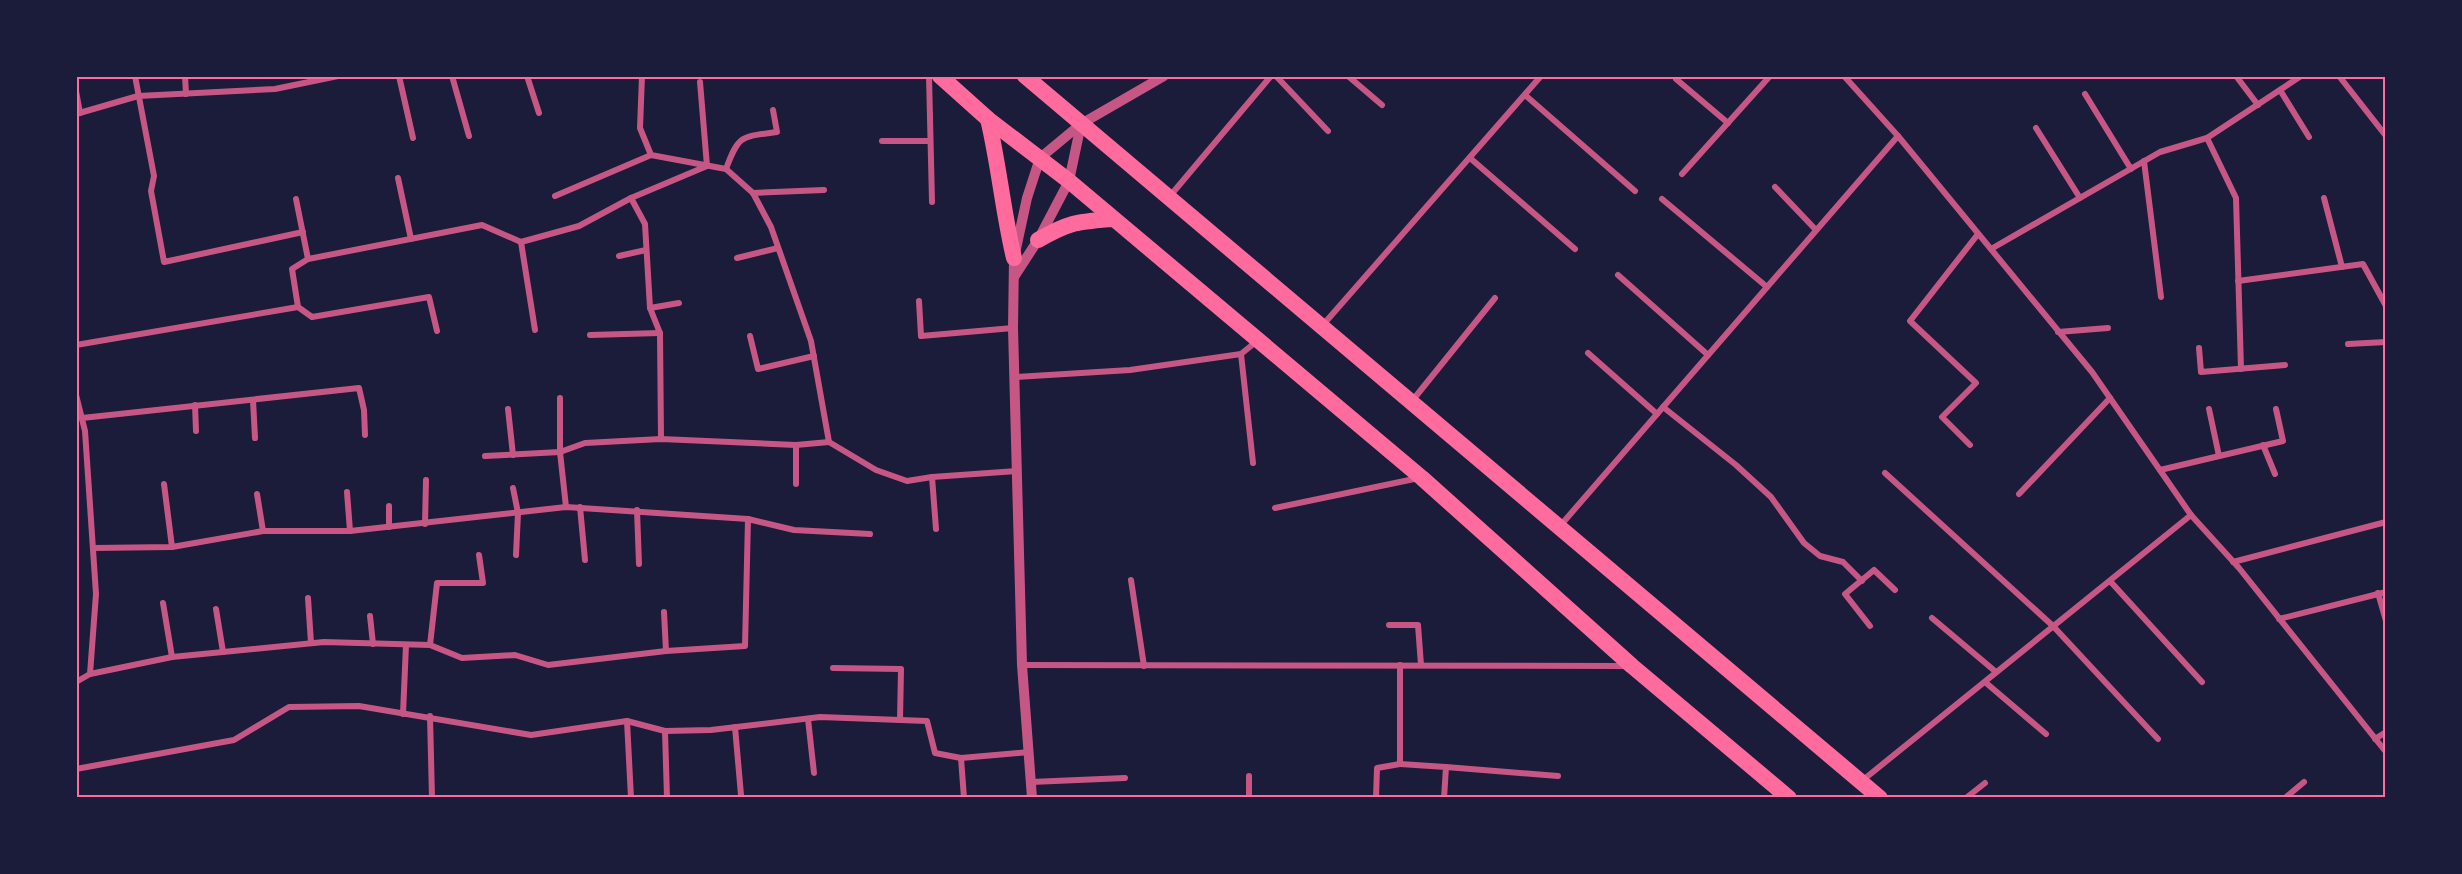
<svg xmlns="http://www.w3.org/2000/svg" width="2462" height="874" font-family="Literata,serif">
  <rect width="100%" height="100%" fill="#1b1b3a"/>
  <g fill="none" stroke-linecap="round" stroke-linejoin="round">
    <!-- minor -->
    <g stroke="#c65784" stroke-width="6">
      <path d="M 135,76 L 154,176 L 151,191 L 164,262 L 303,232"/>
      <path d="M 185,76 L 186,94"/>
      <path d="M 399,76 L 413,138"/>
      <path d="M 452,76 L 469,136"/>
      <path d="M 527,76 L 539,113"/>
      <path d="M 642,76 L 640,128 L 651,155 L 726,169 L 753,193 L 771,227 L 811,341 L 829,442 L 876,470 L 907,481 L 932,477 L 1017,471"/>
      <path d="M 929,76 L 932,202"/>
      <path d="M 1276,76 L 1328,131"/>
      <path d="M 1348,76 L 1382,105"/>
      <path d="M 1844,76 L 1898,136 L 2092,372 L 2191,515 L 2239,568 L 2386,752"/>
      <path d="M 2236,76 L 2258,105"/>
      <path d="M 2339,76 L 2386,136"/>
      <path d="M 1676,79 L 1728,123"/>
      <path d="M 2280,90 L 2309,137"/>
      <path d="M 76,91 L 80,113"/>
      <path d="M 2085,94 L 2131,169"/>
      <path d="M 1525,95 L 1635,191"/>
      <path d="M 76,114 L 138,96 L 275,89 L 338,76"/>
      <path d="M 2036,128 L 2080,198"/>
      <path d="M 2207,138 L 2236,198 L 2241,369"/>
      <path d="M 882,141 L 929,141"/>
      <path d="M 1470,158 L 1575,249"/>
      <path d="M 2144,161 L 2161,297"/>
      <path d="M 726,169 C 739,134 741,137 777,132 L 773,110"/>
      <path d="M 1682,174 L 1770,76"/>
      <path d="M 398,178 L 411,239"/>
      <path d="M 1775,187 L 1816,230"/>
      <path d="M 753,193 L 824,190"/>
      <path d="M 555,196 L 651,155"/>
      <path d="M 1170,196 L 1271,76"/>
      <path d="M 631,198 L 645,224 L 650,308 L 660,333 L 661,439"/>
      <path d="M 2324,198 L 2342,267"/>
      <path d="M 296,199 L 308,259 L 292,269 L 298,307"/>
      <path d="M 1662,199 L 1767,287"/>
      <path d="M 521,242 L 535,330"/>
      <path d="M 1991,249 L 2160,152 L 2207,138 L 2301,76"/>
      <path d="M 619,256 L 646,250"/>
      <path d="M 737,258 L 778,248"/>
      <path d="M 308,259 L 482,225 L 521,242 L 579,226 L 631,198 L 707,166 L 700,82"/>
      <path d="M 1618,275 L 1708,355"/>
      <path d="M 2238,281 L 2363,264 L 2386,306"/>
      <path d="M 919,301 L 921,336 L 1013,328"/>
      <path d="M 650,308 L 679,303"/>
      <path d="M 1322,326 L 1541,76"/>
      <path d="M 2058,332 L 2108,328"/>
      <path d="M 590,335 L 660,333"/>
      <path d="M 750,336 L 758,369 L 814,356"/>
      <path d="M 2348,344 L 2386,342"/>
      <path d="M 76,345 L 298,307 L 312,317 L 429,297 L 437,331"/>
      <path d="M 2199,348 L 2201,372 L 2285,365"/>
      <path d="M 1588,353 L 1657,414"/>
      <path d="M 1241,354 L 1253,463"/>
      <path d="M 1015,377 L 1130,370 L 1241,354 L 1257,341"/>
      <path d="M 76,395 L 85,431 L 96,594 L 90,674"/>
      <path d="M 560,398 L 560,452 L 566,507"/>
      <path d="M 253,400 L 255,438"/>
      <path d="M 1412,401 L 1495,298"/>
      <path d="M 195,405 L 196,431"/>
      <path d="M 1663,407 L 1736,465 L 1771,497 L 1804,543 L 1820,556 L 1843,562 L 1862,581"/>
      <path d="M 508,409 L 513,455"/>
      <path d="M 2209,409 L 2219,456"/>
      <path d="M 82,418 L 359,388 L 364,410 L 365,435"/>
      <path d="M 796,445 L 796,484"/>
      <path d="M 1970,445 L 1942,417 L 1976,383 L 1910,321 L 1978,234"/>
      <path d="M 2263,445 L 2275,474"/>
      <path d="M 485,456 L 560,452 L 585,443 L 661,439 L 796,445 L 829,442"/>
      <path d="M 2160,470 L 2283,441 L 2276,409"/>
      <path d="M 1885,473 L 2053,626 L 2158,739"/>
      <path d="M 932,477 L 936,529"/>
      <path d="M 164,484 L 172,547"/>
      <path d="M 513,488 L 518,513 L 516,555"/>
      <path d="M 347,492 L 350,531"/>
      <path d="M 257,494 L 263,531"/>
      <path d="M 2019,494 L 2110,398"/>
      <path d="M 580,507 L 585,560"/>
      <path d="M 1275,508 L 1419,478"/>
      <path d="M 637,510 L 639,564"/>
      <path d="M 425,524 L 426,480"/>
      <path d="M 1560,526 L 1898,136"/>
      <path d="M 389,527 L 389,506"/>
      <path d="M 93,548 L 172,547 L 263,531 L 350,531 L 566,507 L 748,519 L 794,530 L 870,534"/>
      <path d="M 2233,562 L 2386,522"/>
      <path d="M 1131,580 L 1144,666"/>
      <path d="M 2110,581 L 2202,682"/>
      <path d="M 2378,593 L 2386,621"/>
      <path d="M 308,598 L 311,643"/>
      <path d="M 163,603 L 172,657"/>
      <path d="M 216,609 L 223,652"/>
      <path d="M 664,612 L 666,651"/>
      <path d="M 370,616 L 373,644"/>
      <path d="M 1932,618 L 1996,672"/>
      <path d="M 2279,619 L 2386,592"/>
      <path d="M 1389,625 L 1418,625 L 1421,665"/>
      <path d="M 1870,626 L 1845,594 L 1874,570 L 1895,590"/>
      <path d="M 430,645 L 437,583 L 483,583 L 479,555"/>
      <path d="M 1022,665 L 1626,666"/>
      <path d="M 1400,665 L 1400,764 L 1446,767 L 1444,798"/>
      <path d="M 833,668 L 901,669 L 900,720"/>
      <path d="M 76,682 L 90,674 L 172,657 L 324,642 L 430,645 L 462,658 L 515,655 L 548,665 L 666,651 L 745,646 L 748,519"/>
      <path d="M 1985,682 L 2046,734"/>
      <path d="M 403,714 L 406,645"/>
      <path d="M 430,716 L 432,798"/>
      <path d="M 808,719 L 814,773"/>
      <path d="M 627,721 L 631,798"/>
      <path d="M 735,727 L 741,795"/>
      <path d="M 665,731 L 667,798"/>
      <path d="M 2375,739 L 2386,732"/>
      <path d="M 961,758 L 964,798"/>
      <path d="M 1446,767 L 1558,776"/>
      <path d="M 76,769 L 234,740 L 289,707 L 359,706 L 531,735 L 627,721 L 665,731 L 711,730 L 820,717 L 927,721 L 935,753 L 961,758 L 1029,752"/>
      <path d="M 1249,776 L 1249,798"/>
      <path d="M 1863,780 L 2191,515"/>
      <path d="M 1031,782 L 1125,778"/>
      <path d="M 1376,798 L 1377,768 L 1400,764"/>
      <path d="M 1966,798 L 1985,783"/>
      <path d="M 2285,798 L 2304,782"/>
    </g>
    <!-- tertiary -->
    <g stroke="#c65784" stroke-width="10">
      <path d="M 1014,277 L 1038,240 L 1069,181 L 1081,124"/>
      <path d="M 1032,798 L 1022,665 L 1013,328 L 1014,258 L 1027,198 L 1040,158 L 1081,124 L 1164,76"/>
    </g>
    <!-- trunk -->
    <g stroke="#ff6b9d" stroke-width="16">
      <path d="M 940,76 L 988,119 L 1069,181 L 1422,478 L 1632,666 L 1789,798"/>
      <path d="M 1025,76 L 1880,798"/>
      <path d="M 988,119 C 999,165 1003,212 1014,258"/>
      <path d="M 1038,240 C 1069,222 1076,222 1112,219"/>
    </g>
  </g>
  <!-- border -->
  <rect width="2462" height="874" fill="none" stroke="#1b1b3a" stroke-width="156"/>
  <rect x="78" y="78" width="2306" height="718" fill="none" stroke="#ff6b9d" stroke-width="2"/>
</svg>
